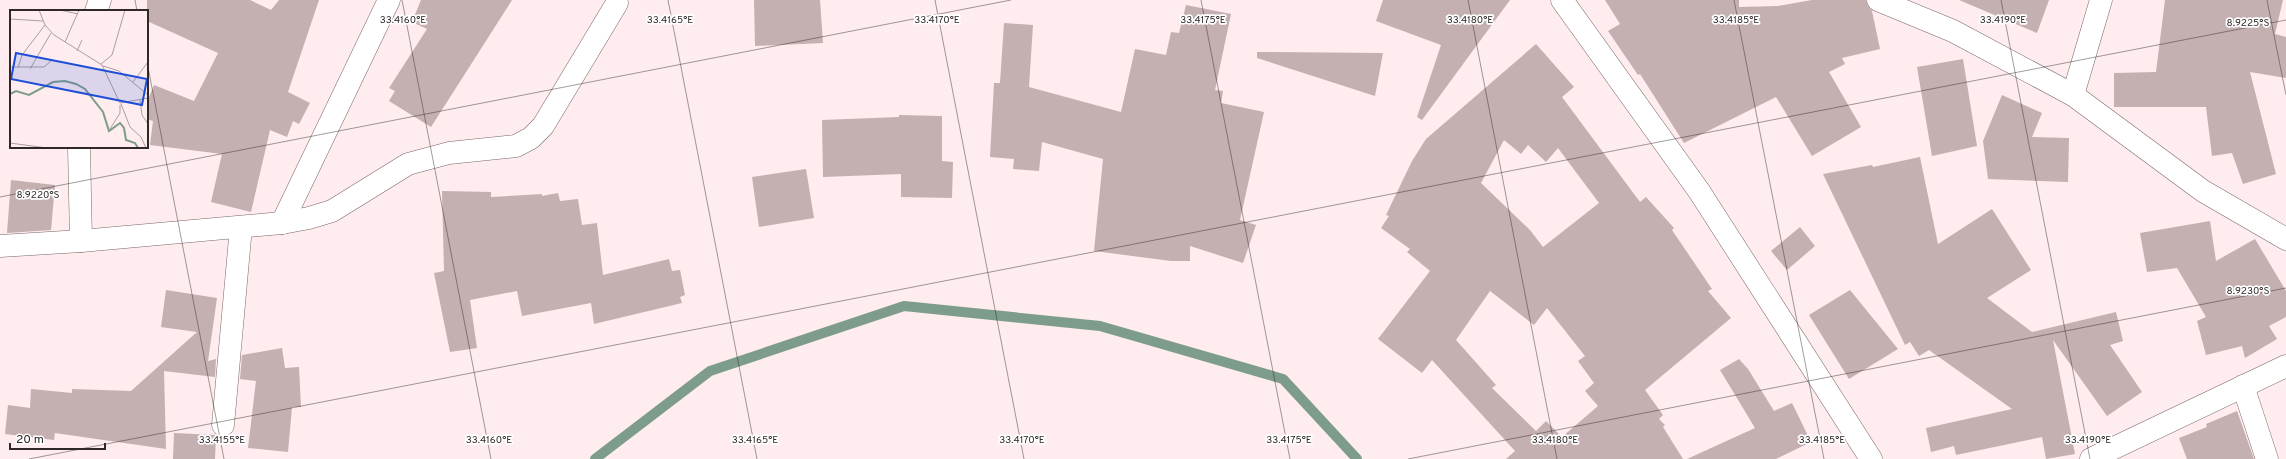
<svg xmlns="http://www.w3.org/2000/svg" width="2286" height="459" font-family="Overpass,sans-serif">
  <rect width="100%" height="100%" fill="#feecee"/>
  <g fill="none" stroke-linecap="round" stroke-linejoin="round">
    <!-- stream -->
    <path stroke="#7d9c8c" stroke-width="10" d="M 595,459 L 710,371 L 904,306 L 1100,326 L 1283,379 L 1357,459"/>
  </g>
  <!-- building -->
  <g fill="#c4afb1" fill-rule="evenodd">
    <path d="M 147,0 L 250,0 L 271,10 L 279,0 L 319,0 L 288,92 L 310,103 L 299,124 L 293,121 L 287,137 L 270,130 L 251,212 L 211,202 L 222,154 L 150,145 L 153,121 L 147,119 L 147,102 L 154,85 L 194,101 L 218,53 L 147,21 Z"/>
    <path d="M 421,0 L 512,0 L 431,127 L 389,101 L 395,91 L 389,88 L 427,29 L 412,22 Z"/>
    <path d="M 754,0 L 820,0 L 823,43 L 755,46 Z"/>
    <path d="M 1383,0 L 1510,0 L 1422,120 L 1417,117 L 1441,45 L 1376,21 Z"/>
    <path d="M 1605,0 L 1739,0 L 1739,7 L 1778,6 L 1812,0 L 1866,0 L 1868,7 L 1872,11 L 1880,49 L 1842,58 L 1845,64 L 1829,72 L 1861,127 L 1812,156 L 1776,97 L 1684,143 L 1640,74 L 1638,75 L 1608,31 L 1620,24 Z"/>
    <path d="M 1959,0 L 2049,0 L 2037,33 Z"/>
    <path d="M 2165,0 L 2283,0 L 2275,34 L 2286,37 L 2286,78 L 2250,72 L 2276,174 L 2243,184 L 2232,153 L 2212,156 L 2206,107 L 2114,107 L 2114,73 L 2156,72 Z"/>
    <path d="M 1186,5 L 1231,14 L 1215,90 L 1223,91 L 1221,103 L 1264,112 L 1240,220 L 1256,225 L 1243,263 L 1190,246 L 1190,261 L 1171,261 L 1094,251 L 1103,159 L 1042,142 L 1039,171 L 1013,169 L 1014,159 L 990,157 L 994,83 L 1000,83 L 1004,23 L 1033,25 L 1029,87 L 1121,112 L 1135,49 L 1166,55 L 1171,32 L 1179,33 Z"/>
    <path d="M 1536,44 L 1574,87 L 1562,97 L 1640,202 L 1646,197 L 1674,228 L 1672,230 L 1712,289 L 1708,291 L 1731,318 L 1645,390 L 1663,415 L 1659,419 L 1665,425 L 1663,427 L 1683,459 L 1506,459 L 1515,451 L 1432,360 L 1422,373 L 1378,339 L 1430,271 L 1407,252 L 1410,249 L 1381,228 L 1389,216 L 1386,215 L 1412,161 L 1426,139 ZM 1504,140 L 1521,154 L 1528,145 L 1546,162 L 1558,148 L 1599,203 L 1543,247 L 1530,230 L 1481,183 ZM 1490,291 L 1534,325 L 1547,308 L 1585,356 L 1578,361 L 1594,383 L 1585,391 L 1598,406 L 1562,437 L 1546,421 L 1536,431 L 1492,388 L 1496,385 L 1456,340 Z"/>
    <path d="M 1257,52 L 1383,53 L 1375,96 L 1257,58 Z"/>
    <path d="M 1963,59 L 1977,146 L 1932,156 L 1917,67 Z"/>
    <path d="M 2002,95 L 2042,113 L 2032,137 L 2069,138 L 2068,182 L 1988,179 L 1983,141 Z"/>
    <path d="M 899,115 L 942,116 L 942,161 L 953,162 L 952,198 L 901,197 L 901,174 L 823,177 L 822,120 L 899,117 Z"/>
    <path d="M 1920,157 L 1938,244 L 1992,209 L 2031,270 L 1987,298 L 2032,332 L 2116,312 L 2123,341 L 2110,345 L 2142,392 L 2107,416 L 2053,340 L 2075,454 L 2046,459 L 2042,437 L 1956,455 L 1954,446 L 1931,452 L 1926,428 L 2012,409 L 1929,350 L 1919,356 L 1910,342 L 1905,345 L 1823,174 L 1872,165 L 1873,167 Z"/>
    <path d="M 806,169 L 814,218 L 759,227 L 752,177 Z"/>
    <path d="M 11,180 L 55,185 L 51,230 L 7,233 Z"/>
    <path d="M 442,191 L 491,192 L 491,197 L 542,194 L 542,196 L 558,193 L 560,201 L 578,199 L 582,225 L 597,223 L 603,275 L 669,259 L 672,271 L 680,270 L 685,295 L 680,297 L 682,303 L 594,324 L 591,303 L 522,316 L 517,291 L 470,300 L 477,348 L 450,352 L 434,273 L 444,271 Z"/>
    <path d="M 2210,221 L 2216,261 L 2255,239 L 2286,291 L 2286,317 L 2269,326 L 2277,339 L 2245,358 L 2242,346 L 2206,355 L 2197,321 L 2206,317 L 2177,268 L 2147,272 L 2140,233 Z"/>
    <path d="M 1800,227 L 1815,246 L 1787,270 L 1771,251 Z"/>
    <path d="M 166,290 L 217,298 L 208,361 L 216,359 L 215,377 L 164,371 L 166,449 L 55,433 L 54,440 L 5,434 L 8,405 L 30,408 L 31,389 L 72,393 L 72,389 L 131,391 L 197,332 L 161,327 Z"/>
    <path d="M 1850,290 L 1898,349 L 1849,379 L 1809,315 Z"/>
    <path d="M 282,348 L 285,368 L 299,367 L 301,407 L 292,407 L 288,452 L 248,448 L 256,381 L 240,379 L 242,355 Z"/>
    <path d="M 1739,359 L 1748,369 L 1774,411 L 1792,403 L 1811,442 L 1776,459 L 1687,459 L 1755,428 L 1720,370 Z"/>
    <path d="M 2237,411 L 2254,459 L 2187,459 L 2179,438 L 2207,427 L 2206,424 Z"/>
    <path d="M 174,433 L 216,435 L 215,459 L 173,459 Z"/>
  </g>
  <g fill="none" stroke-linecap="round" stroke-linejoin="round">
    <defs>
      <g id="minor">
        <path d="M 1562,0 L 1699,191 L 1871,459"/>
        <path d="M 1878,0 L 1953,31 L 2073,95 L 2203,191 L 2286,239"/>
        <path d="M 96,11 L 100,0"/>
        <path d="M 2073,95 L 2101,0"/>
        <path d="M 79,147 L 81,241"/>
        <path d="M 282,223 L 389,0"/>
        <path d="M 0,246 L 81,241 L 282,223 L 309,218 L 332,211 L 408,164 L 449,153 L 516,146 L 531,138 L 543,126 L 617,3"/>
        <path d="M 2243,386 L 2267,459"/>
        <path d="M 223,425 L 241,227"/>
        <path d="M 2091,459 L 2286,366"/>
      </g>
    </defs>
    <!-- minor casing -->
    <use href="#minor" stroke="#7a6769" stroke-width="23"/>
    <!-- minor -->
    <use href="#minor" stroke="#fff" stroke-width="22"/>
  </g>
  <!-- ticks -->
  <path fill="none" stroke="#302828" stroke-width="1" stroke-opacity="0.45" d="M 135,0 L 137,11M 402,0 L 491,459M 668,0 L 757,459M 935,0 L 1024,459M 1201,0 L 1290,459M 1468,0 L 1557,459M 1734,0 L 1824,459M 2001,0 L 2090,459M 2267,0 L 2286,95M 147,62 L 224,459M 0,197 L 1011,0M 29,459 L 2286,20M 1408,459 L 2286,288"/>
  <!-- overview -->
  <g transform="translate(10 10)">
    <rect width="138" height="138" fill="#feecee"/>
    <path fill="none" stroke="#7d9c8c" stroke-width="2" d="M 0,84 L 6,81 L 19,85 L 43,72 L 55,71 L 66,74 L 75,79 L 93,102 L 99,121 L 110,113 L 114,118 L 116,130 L 125,133 L 128,138"/>
    <path fill="none" stroke="#ac9e9f" stroke-width="1" d="M 29,0 L 35,15 L 44,25 L 92,55 L 110,93 L 138,88M 50,0 L 68,4M 0,9 L 33,11M 55,32 L 69,0M 67,41 L 72,30M 91,54 L 102,45 L 115,0M 93,56 L 109,61 L 138,85M 0,57 L 34,57 L 42,50M 8,58 L 12,45 L 35,15M 20,59 L 41,23M 123,72 L 138,52M 130,90 L 132,105 L 138,114M 111,94 L 120,117 L 131,127 L 136,138M 100,119 L 110,103 L 110,95M 0,133 L 37,138"/>
    <path fill="#1d4ed8" fill-opacity="0.15" stroke="#1d4ed8" stroke-width="2" d="M 6,43 L 137,69 L 132,95 L 1,69 Z"/>
    <rect width="138" height="138" fill="none" stroke="#302828" stroke-width="2"/>
  </g>
  <g font-size="10" text-anchor="middle" fill="#302828" stroke="#fff" stroke-width="3.5" stroke-linejoin="round" paint-order="stroke">
    <text x="403" y="23">33.4160°E</text>
    <text x="670" y="23">33.4165°E</text>
    <text x="937" y="23">33.4170°E</text>
    <text x="1203" y="23">33.4175°E</text>
    <text x="1470" y="23">33.4180°E</text>
    <text x="1736" y="23">33.4185°E</text>
    <text x="2003" y="23">33.4190°E</text>
    <text x="2248" y="26">8.9225°S</text>
    <text x="38" y="198">8.9220°S</text>
    <text x="2248" y="294">8.9230°S</text>
    <text x="222" y="443">33.4155°E</text>
    <text x="489" y="443">33.4160°E</text>
    <text x="755" y="443">33.4165°E</text>
    <text x="1022" y="443">33.4170°E</text>
    <text x="1289" y="443">33.4175°E</text>
    <text x="1555" y="443">33.4180°E</text>
    <text x="1822" y="443">33.4185°E</text>
    <text x="2088" y="443">33.4190°E</text>
  </g>
  <!-- scale -->
  <path d="M10 443v6h95v-6" fill="none" stroke="#302828" stroke-width="2"/>
  <text x="16" y="443" font-size="12" fill="#302828" stroke="#ffffff" stroke-width="3" paint-order="stroke">20 m</text>
</svg>
